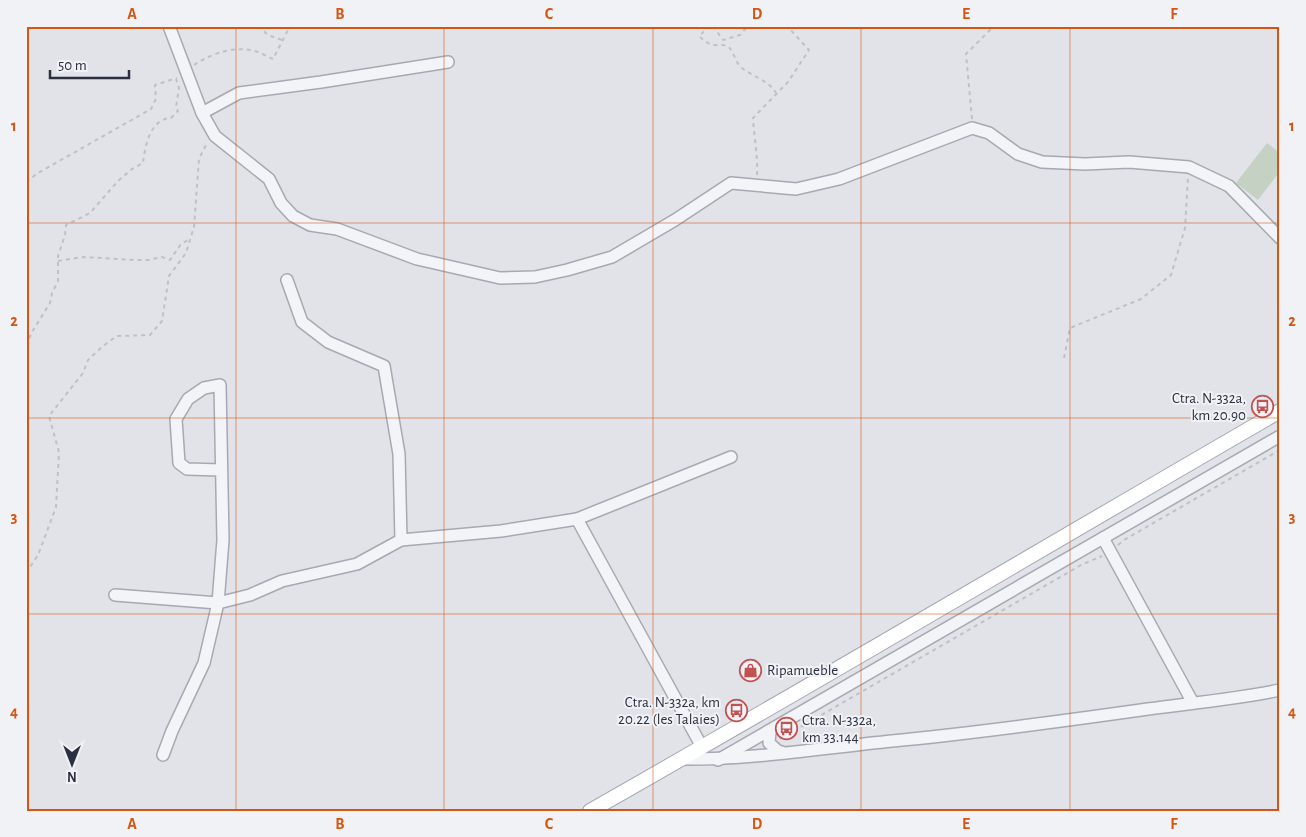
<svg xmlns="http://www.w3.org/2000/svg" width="1306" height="837" font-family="'Alegreya Sans',sans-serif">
  <rect width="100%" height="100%" fill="#e1e3e8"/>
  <!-- green -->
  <path fill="#c4d1c3" d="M 1267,143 L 1280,153 L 1280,171 L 1258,200 L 1236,183 Z"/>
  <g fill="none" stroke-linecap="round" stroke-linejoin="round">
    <defs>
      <g id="minor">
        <path d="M 169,26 L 202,113 L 215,136 L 269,179 L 281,203 L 293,216 L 310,225 L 337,229 L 417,259 L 500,278 L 535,277 L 567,270 L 612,257 L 675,220 L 731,183 L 796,189 L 839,179 L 972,128 L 989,133 L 1018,154 L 1042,162 L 1085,164 L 1129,162 L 1189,167 L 1229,186 L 1280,238"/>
        <path d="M 202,113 L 239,93 L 321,82 L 448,62"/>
        <path d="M 287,280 L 302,322 L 328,342 L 384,366 L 399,454 L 401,540"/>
        <path d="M 577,519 L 731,457"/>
        <path d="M 1103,538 L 1193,703"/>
        <path d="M 115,595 L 218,603 L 223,540 L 220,385 L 204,388 L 188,399 L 176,419 L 179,463 L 187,469 L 221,470"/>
        <path d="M 770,731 L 769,743 L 778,751 L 782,752"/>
        <path d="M 163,755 L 172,731 L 204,663 L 218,603 L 250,595 L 282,581 L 357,564 L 401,540 L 501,531 L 577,519 L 702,747"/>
        <path d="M 681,759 C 751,760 822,748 892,741 C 978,733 1063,721 1148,709 C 1192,703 1236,699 1280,690"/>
        <path d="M 718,760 L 1280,436"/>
      </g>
      <path id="major" d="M 590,811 C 821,680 1050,544 1280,411"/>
    </defs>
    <!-- minor casing -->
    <use href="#minor" stroke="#a7a9b2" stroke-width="14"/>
    <!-- major casing -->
    <use href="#major" stroke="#a1a6b3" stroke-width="16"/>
    <!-- path -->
    <g stroke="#bfc1c7" stroke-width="2" stroke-dasharray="4 4" stroke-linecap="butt">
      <path d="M 258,26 L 268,35 L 282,40"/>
      <path d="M 710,26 L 699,36 C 704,41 708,44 715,45 C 719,46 723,44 727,46 C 733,48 735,63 742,68 C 754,77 769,81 776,93"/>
      <path d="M 713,26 L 723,40 L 740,35 L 748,26"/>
      <path d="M 194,65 C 211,54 230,47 250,50 C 258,51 266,56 273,59 L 289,28 L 293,26"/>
      <path d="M 972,119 L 966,54 L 994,26"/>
      <path d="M 757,175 C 758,156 754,137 753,118 L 788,82 L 809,50 L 787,26"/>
      <path d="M 26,182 L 38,173 L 151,109 L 156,99 L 155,85 L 177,78"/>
      <path d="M 58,261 L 83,257 L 136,260 L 148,260 L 162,257 L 170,260 L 181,244 L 190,239"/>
      <path d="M 26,346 L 32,332 L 50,303 L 52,293 L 58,281 L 58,256 L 65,235 L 66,225 L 90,213 L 118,181 L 132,169 L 143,163 C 145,146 150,119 171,118 L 178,111 L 176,107 L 179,88 L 176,79"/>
      <path d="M 1064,358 L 1070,328 L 1141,299 L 1171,275 L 1185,228 L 1188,177"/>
      <path d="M 1118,545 L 1124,540 L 1280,450"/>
      <path d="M 26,573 L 38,555 L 56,507 L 59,452 L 49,416 L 83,373 L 88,360 L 103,346 L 117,336 L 150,335 L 162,321 L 169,276 L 186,253 L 194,227 L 199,159 L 207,143"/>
      <path d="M 780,739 L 1081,565 L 1102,556"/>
    </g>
    <!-- minor -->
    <use href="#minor" stroke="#f3f4f7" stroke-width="11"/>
    <!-- major -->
    <use href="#major" stroke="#fff" stroke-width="14"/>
  </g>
  <!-- grid -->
  <path fill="none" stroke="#d55511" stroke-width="1" stroke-opacity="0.55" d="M 236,26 L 236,811M 444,26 L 444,811M 653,26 L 653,811M 861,26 L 861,811M 1070,26 L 1070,811M 26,223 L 1280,223M 26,418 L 1280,418M 26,614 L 1280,614"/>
  <!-- icons -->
  <defs>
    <symbol id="bus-ring" viewBox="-11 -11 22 22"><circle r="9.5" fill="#f0f2f6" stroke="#c25152" stroke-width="1.5"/><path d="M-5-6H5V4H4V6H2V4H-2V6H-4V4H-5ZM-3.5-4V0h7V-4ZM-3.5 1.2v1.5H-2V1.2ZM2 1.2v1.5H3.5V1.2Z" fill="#c25152"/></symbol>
    <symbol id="shop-ring" viewBox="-11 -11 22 22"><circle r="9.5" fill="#f0f2f6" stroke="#c25152" stroke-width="1.5"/><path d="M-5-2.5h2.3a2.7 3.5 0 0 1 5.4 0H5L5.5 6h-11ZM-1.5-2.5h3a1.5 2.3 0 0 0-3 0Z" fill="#c25152"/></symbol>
  </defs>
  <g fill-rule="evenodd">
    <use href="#bus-ring" x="1250" y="394" width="25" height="25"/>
    <use href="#shop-ring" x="738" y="658" width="25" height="25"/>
    <use href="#bus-ring" x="724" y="698" width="25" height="25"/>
    <use href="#bus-ring" x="774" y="716" width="25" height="25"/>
  </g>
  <g text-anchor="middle" stroke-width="4" stroke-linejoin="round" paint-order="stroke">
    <!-- poi labels -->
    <g font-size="15" fill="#2b2f3f" stroke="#f0f2f6" text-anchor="end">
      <text x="1246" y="403">Ctra. N-332a,<tspan x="1246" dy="17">km 20.90</tspan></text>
      <text x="767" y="675" text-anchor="start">Ripamueble</text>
      <text x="720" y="707">Ctra. N-332a, km<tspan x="720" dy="17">20.22 (les Talaies)</tspan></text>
      <text x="802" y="725" text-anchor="start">Ctra. N-332a,<tspan x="802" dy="17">km 33.144</tspan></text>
    </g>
  </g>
  <!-- border -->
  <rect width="1306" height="837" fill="none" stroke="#f0f2f6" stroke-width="55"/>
  <!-- north arrow -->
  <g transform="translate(72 764) rotate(180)" stroke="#f0f2f6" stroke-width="4" paint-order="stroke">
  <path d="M0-4L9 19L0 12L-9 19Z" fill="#2b2f3f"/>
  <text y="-8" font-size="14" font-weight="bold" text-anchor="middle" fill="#2b2f3f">N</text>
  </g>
  <!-- scale -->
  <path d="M50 70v8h79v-8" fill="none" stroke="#2b2f3f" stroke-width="2.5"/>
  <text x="58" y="70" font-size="15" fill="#2b2f3f" stroke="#f0f2f6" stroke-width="4" paint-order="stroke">50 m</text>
  <rect x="28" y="28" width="1250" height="782" fill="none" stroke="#d55511" stroke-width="2"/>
  <g font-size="16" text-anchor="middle" font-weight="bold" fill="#d55511">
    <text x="132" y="19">A</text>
    <text x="340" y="19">B</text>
    <text x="549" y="19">C</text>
    <text x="757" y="19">D</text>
    <text x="966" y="19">E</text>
    <text x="1174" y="19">F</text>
    <text x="14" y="131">1</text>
    <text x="1292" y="131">1</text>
    <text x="14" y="326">2</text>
    <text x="1292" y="326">2</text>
    <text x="14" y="522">3</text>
    <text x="1292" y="522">3</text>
    <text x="14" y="717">4</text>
    <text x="1292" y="717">4</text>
    <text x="132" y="829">A</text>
    <text x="340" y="829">B</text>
    <text x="549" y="829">C</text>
    <text x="757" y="829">D</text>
    <text x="966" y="829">E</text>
    <text x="1174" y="829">F</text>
  </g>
</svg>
